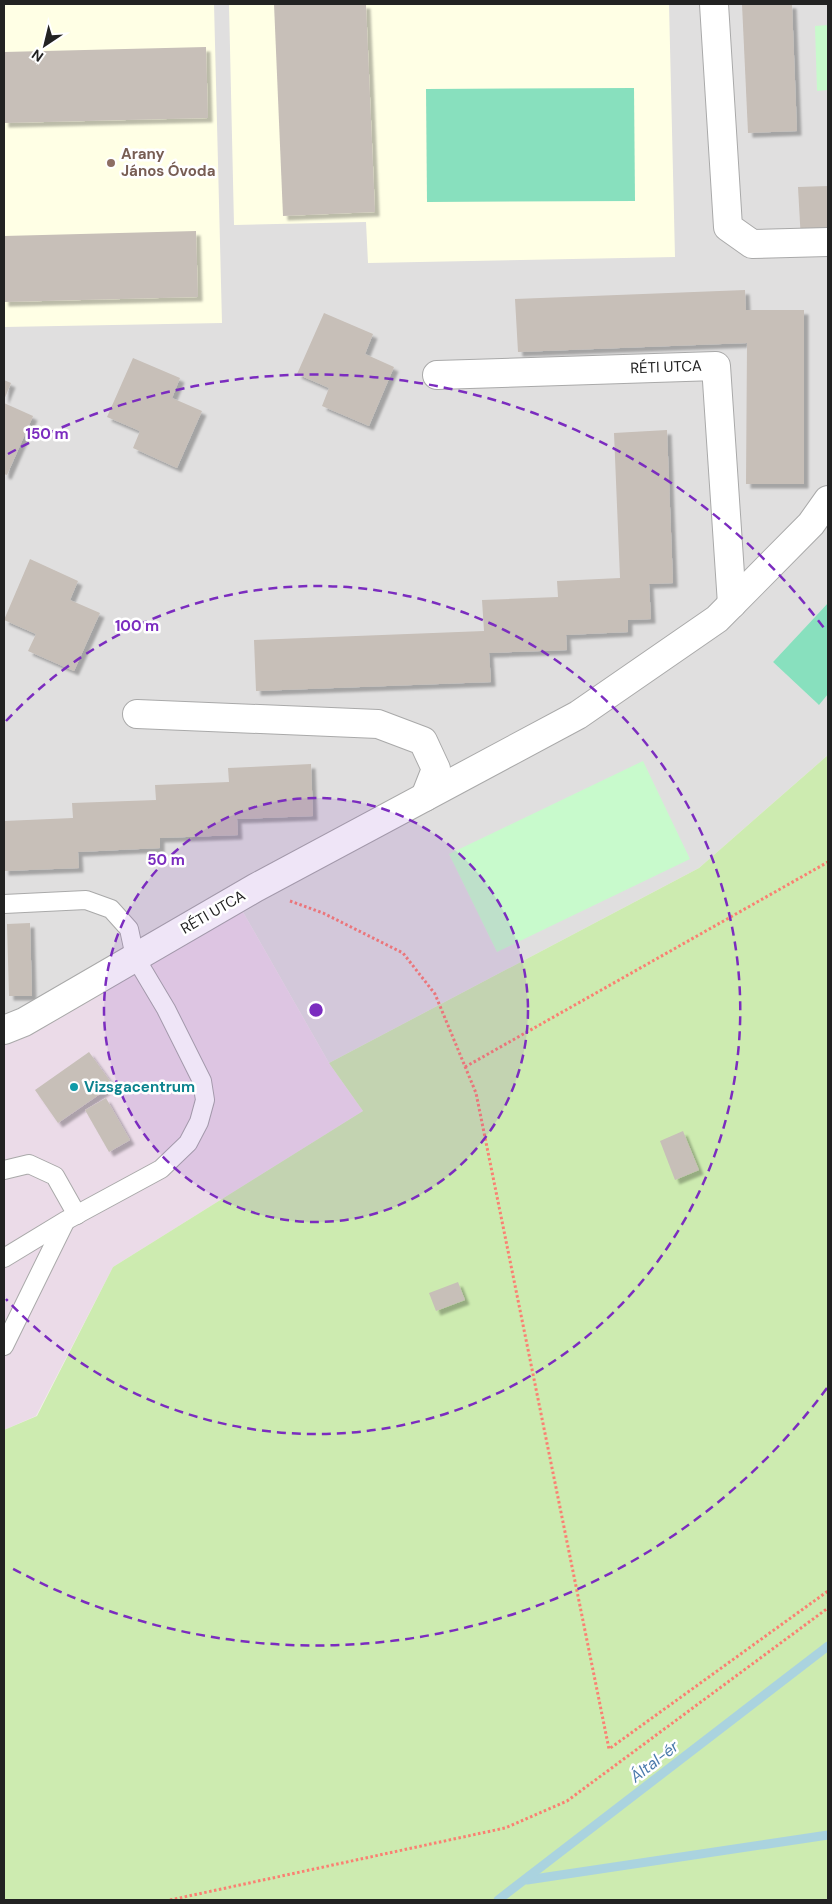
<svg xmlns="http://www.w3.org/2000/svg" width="832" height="1904" font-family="'DM Sans',sans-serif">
  <defs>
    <filter id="shadow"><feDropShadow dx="4.5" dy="4.5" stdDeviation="1" flood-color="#0004"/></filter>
  </defs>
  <rect width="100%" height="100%" fill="#f2efe9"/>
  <!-- residential -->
  <path fill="#e0dfdf" d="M 4,4 L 828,4 L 828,603 L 773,662 L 818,704 L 828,694 L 828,755 L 699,868 L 329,1063 L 243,912 L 4,1042 Z"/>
  <!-- industrial -->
  <path fill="#ebdbe8" d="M 243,912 L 329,1063 L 363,1111 L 113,1267 L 36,1416 L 4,1430 L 4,1042 L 121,975 Z"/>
  <!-- education -->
  <g fill="#ffffe5">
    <path d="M 4,4 L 214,4 L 222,323 L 4,327 Z"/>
    <path d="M 229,4 L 669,4 L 675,257 L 368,263 L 366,222 L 234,225 Z"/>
  </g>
  <!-- grass -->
  <path fill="#cdebb0" d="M 828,755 L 828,1900 L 4,1900 L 4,1430 L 37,1416 L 113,1267 L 363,1111 L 329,1063 L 699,868 Z"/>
  <!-- park -->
  <g fill="#c8facc">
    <path d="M 828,25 L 828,90 L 817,91 L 815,26 Z"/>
    <path d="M 643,761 L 690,859 L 497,952 L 449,854 Z"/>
  </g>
  <!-- pitch -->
  <g fill="#88e0be">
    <path d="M 634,88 L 635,201 L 427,202 L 426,89 Z"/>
    <path d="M 828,603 L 828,694 L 819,705 L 773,662 Z"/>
  </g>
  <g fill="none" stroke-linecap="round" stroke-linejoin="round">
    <!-- stream -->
    <g stroke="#aad3df" stroke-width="9">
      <path d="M 527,1880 L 828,1835"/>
      <path d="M 498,1900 L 828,1646"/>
    </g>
  </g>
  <!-- building -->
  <g fill="#c7bfb8" filter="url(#shadow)">
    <path d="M 274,4 L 366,4 L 375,212 L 283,216 Z"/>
    <path d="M 742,4 L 792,4 L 797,131 L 748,133 Z"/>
    <path d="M 206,47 L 208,118 L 4,123 L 4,52 Z"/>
    <path d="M 828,186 L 828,240 L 801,241 L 798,187 Z"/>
    <path d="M 196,231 L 198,297 L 4,302 L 4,236 Z"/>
    <path d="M 745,290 L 746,310 L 804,310 L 804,484 L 746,484 L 747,343 L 518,352 L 515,299 Z"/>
    <path d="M 324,313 L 373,334 L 365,354 L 394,367 L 369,426 L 322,406 L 329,388 L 297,374 Z"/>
    <path d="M 133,358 L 180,378 L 172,398 L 202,411 L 177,468 L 133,448 L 140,431 L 107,417 Z"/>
    <path d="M 4,380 L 11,383 L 4,400 Z"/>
    <path d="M 4,403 L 33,416 L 7,475 L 4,474 Z"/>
    <path d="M 667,430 L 673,583 L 649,584 L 651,619 L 628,620 L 628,632 L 566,635 L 567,650 L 489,653 L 491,682 L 256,691 L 254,640 L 484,631 L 482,600 L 558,597 L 557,581 L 620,578 L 614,433 Z"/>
    <path d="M 30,559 L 78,581 L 70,600 L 100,613 L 74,671 L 28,651 L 36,634 L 4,620 Z"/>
    <path d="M 311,764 L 313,816 L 237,819 L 238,835 L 160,838 L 160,848 L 78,852 L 79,868 L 4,871 L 4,821 L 73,818 L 72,803 L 156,800 L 155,785 L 229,782 L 228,768 Z"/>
    <path d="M 30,923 L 32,996 L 9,996 L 7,924 Z"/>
    <path d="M 89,1052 L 113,1085 L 58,1123 L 35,1090 Z"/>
    <path d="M 106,1098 L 130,1140 L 109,1152 L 85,1110 Z"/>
    <path d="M 683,1131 L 699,1170 L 675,1180 L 660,1141 Z"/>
    <path d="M 458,1282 L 465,1300 L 436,1311 L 429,1293 Z"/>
  </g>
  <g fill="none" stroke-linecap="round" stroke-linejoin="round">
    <defs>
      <g id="lane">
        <path d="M 4,904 L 86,900 L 111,909 L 129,929 L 135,957 L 166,1009 L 202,1081 L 205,1100 L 199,1122 L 188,1143 L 161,1169 L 65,1221 L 4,1258"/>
        <path d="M 4,1170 L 29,1164 L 55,1176 L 77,1215"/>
        <path d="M 4,1346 L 65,1222"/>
      </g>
      <g id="street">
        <path d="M 714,4 L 728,227 L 752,244 L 828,242"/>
        <path d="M 437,375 L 716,366 L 732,604"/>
        <path d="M 137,714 L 378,724 L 423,741 L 436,769 L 425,797"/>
        <path d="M 4,1030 L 24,1022 L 255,888 L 578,715 L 717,619 L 811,524 L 828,500"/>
      </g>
    </defs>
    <!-- lane casing -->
    <use href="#lane" stroke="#a9a9a9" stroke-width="20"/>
    <!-- street casing -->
    <use href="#street" stroke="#a9a9a9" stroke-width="30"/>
    <!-- path -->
    <g stroke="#fa8072" stroke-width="3" stroke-dasharray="2.5 2.5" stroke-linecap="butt">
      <path d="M 290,901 L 323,913 L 403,953 L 435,994 L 476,1093 L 609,1749 L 828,1591"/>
      <path d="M 465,1067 L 828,862"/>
      <path d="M 170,1900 L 505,1828 L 567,1801 L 828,1608"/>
    </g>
    <!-- lane -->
    <use href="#lane" stroke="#fff" stroke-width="18"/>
    <!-- street -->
    <use href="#street" stroke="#fff" stroke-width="28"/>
  </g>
  <!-- distance rings -->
  <circle cx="316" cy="1010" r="212" fill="#7b2cbf" fill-opacity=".12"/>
  <g fill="none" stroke="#7b2cbf" stroke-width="2.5" stroke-dasharray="9 6">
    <circle cx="316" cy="1010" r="212"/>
    <path d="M6 721A424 424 0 1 1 6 1299"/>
    <path d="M827 1388A636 636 0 0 1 8 1566M8 454A636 636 0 0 1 827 632"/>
  </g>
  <!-- markers -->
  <circle fill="#8d6e63" stroke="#fff" stroke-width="2" cx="111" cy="163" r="5"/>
  <circle fill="#0f9aa8" stroke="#fff" stroke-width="2" cx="74" cy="1087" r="5"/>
  <g text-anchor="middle" stroke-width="5" stroke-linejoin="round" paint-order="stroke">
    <!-- education labels -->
    <g font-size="15" font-weight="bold" fill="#785e54" stroke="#fff" text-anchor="start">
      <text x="121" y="159">Arany<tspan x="121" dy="17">János Óvoda</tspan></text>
    </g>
    <!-- street labels -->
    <g font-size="15" fill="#222" stroke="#fff">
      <text transform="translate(666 367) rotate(-2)" y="5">RÉTI UTCA</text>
      <text transform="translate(213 912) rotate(-30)" y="5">RÉTI UTCA</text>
    </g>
    <!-- culture labels -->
    <g font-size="15" font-weight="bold" fill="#0d838f" stroke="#fff" text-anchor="start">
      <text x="84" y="1092">Vizsgacentrum</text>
    </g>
    <!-- water labels -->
    <g font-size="16" font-style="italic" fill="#4a7aab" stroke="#fff">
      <text transform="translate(654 1761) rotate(-38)" y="6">Által-ér</text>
    </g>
  </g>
  <circle cx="316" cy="1010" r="8" fill="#7b2cbf" stroke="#fff" stroke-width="2.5"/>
  <g font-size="15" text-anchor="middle" font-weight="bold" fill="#7b2cbf" stroke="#fff" stroke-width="5" stroke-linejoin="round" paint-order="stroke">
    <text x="47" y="439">150 m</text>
    <text x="137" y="631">100 m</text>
    <text x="166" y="865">50 m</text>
  </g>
  <!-- border -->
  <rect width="832" height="1904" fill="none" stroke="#222222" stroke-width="10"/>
  <!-- north arrow -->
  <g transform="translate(45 45) rotate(215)" stroke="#ffffff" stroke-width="4" paint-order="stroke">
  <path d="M0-4L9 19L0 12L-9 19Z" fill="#222222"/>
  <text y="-8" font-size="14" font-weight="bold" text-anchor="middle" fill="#222222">N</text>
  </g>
</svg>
